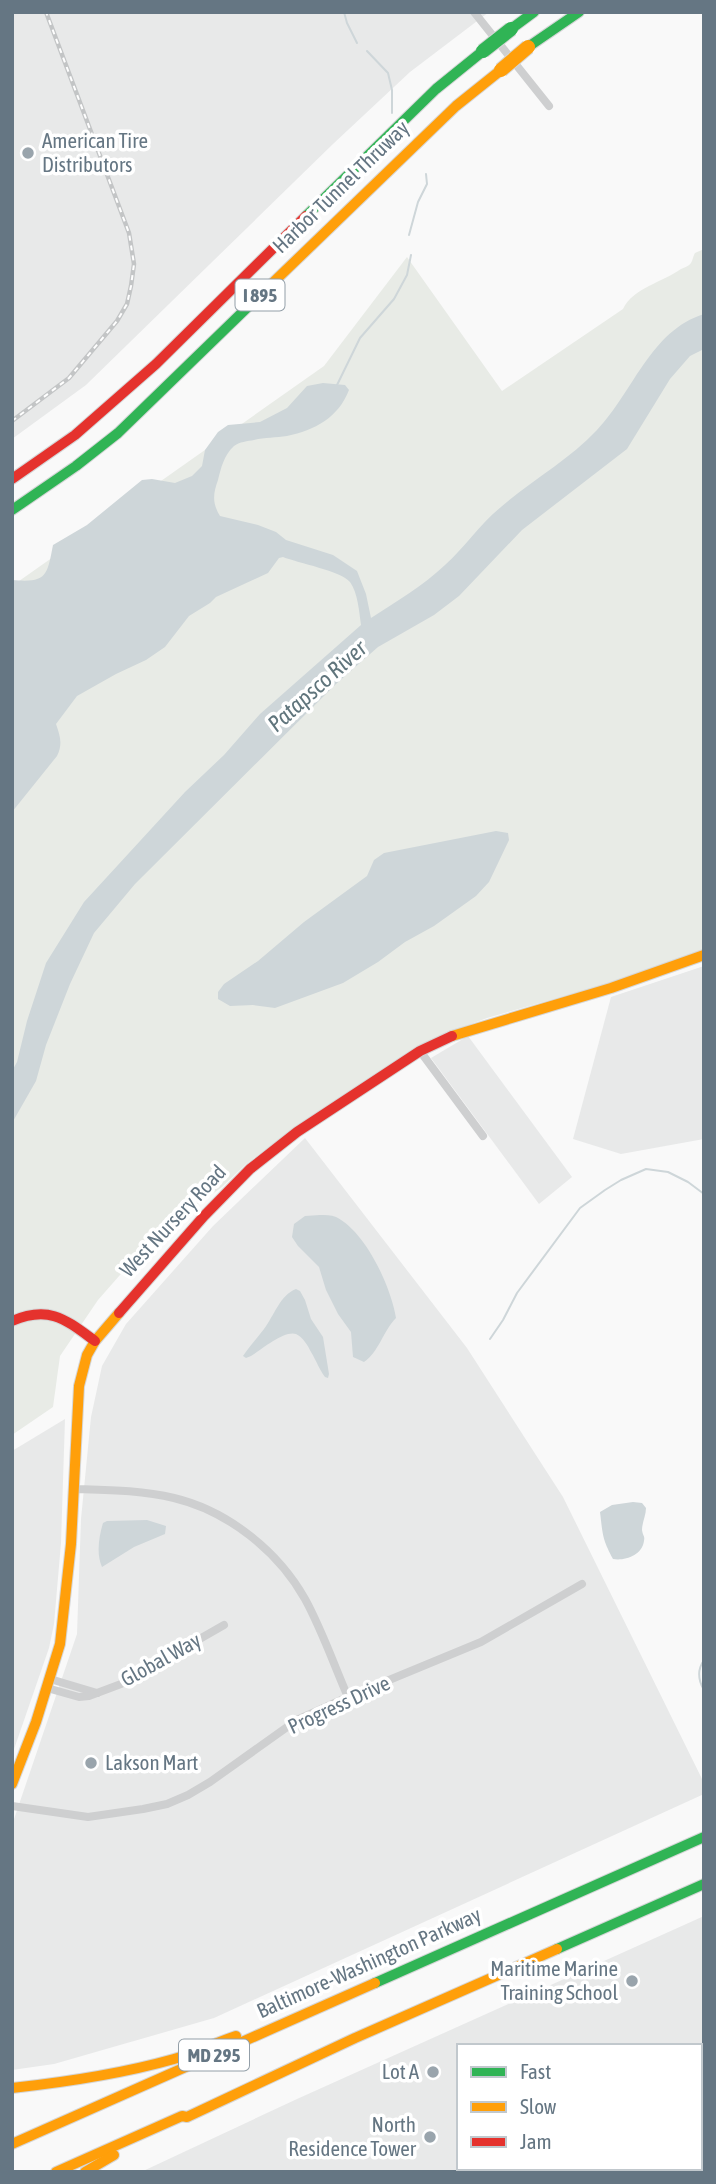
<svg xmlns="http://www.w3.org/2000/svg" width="716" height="2184" font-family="'Asap Condensed',sans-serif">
  <rect width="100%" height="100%" fill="#f9f9f9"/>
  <!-- built -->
  <g fill="#e8e9e9" fill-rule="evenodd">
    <path d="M 12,12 L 489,12 L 410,72 L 333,144 L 86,385 L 12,439 Z"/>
    <path d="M 704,966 L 704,1139 L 621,1154 L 573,1139 L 611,997 Z"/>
    <path d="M 468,1036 L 572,1177 L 539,1204 L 431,1058 Z"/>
    <path d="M 305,1138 L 467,1348 L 563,1497 L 704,1783 L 704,1794 L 214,2018 L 54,2064 L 12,2070 L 12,1825 L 77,1634 L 81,1519 L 91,1417 L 102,1366 L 126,1324 L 213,1226 Z"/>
    <path d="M 65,1419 L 61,1543 L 54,1624 L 49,1648 L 12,1755 L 12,1451 Z"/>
    <path d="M 704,1916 L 704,2172 L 141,2172 L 297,2099 ZM 459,2046 L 700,2046 L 700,2168 L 459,2168 Z"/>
  </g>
  <!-- green -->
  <path fill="#e8ebe6" d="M 704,249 L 704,950 L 610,983 L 487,1018 L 439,1036 L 295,1127 L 246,1164 L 222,1187 L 156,1234 L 98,1300 L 60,1356 L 53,1407 L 12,1435 L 12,586 L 324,366 L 407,257 L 502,391 L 623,309 C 633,288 663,282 681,269 C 685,267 689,266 691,263 C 693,260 693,256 695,253 Z"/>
  <!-- water -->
  <g fill="#ced6d9">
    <path d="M 704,314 L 704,349 L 690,356 L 670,379 L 627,449 L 522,530 L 459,596 L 434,615 L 378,647 L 336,684 L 135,884 L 94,933 L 70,984 L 46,1045 L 36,1081 L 12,1123 L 12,1071 L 17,1062 L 27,1021 L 46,963 L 84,902 L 185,792 L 224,755 L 260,714 L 361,625 C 359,612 358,593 350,582 C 341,571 298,563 283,557 L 279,558 L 268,573 L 216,597 L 210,603 L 189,616 L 165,647 L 146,660 L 116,674 L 77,696 L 56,724 C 60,736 63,744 57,756 L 12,812 L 12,580 C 47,583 47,576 53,545 L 87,525 L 142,480 L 152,479 L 175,483 L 192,476 L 202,466 L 205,450 L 218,432 L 228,425 L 260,422 L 287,408 L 307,386 L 323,383 L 345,385 L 349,390 C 338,418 315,430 287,436 C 276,438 265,437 254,440 C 248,441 239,442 234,446 C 224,455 221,468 218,480 C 213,494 212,503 220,516 L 258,525 L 276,532 L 286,540 L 333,555 L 357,571 L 366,594 L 371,618 C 397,601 423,586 445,565 C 465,547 480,524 501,507 C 532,480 569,460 597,430 C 634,391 650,331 704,314 Z"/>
    <path d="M 496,831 L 508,833 L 509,840 L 489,882 L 476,896 L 434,926 L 405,942 L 378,962 L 343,983 L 275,1008 L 253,1005 L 230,1006 L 218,999 L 218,992 L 224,984 L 258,961 L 304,922 L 367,876 L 374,860 L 384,853 Z"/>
    <path d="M 320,1215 C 325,1215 331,1215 336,1217 C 366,1232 391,1287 396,1318 C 383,1331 379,1352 364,1362 L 353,1357 L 351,1332 L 338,1314 L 326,1290 L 319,1267 L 298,1246 L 292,1237 L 294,1224 L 305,1216 Z"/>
    <path d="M 296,1289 L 300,1291 L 305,1300 L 311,1319 L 323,1337 L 329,1374 L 328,1378 L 325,1377 C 319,1369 316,1360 311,1352 C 308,1346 303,1337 296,1334 C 284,1330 261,1350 251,1356 L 246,1358 L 243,1356 C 249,1347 257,1338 264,1329 C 274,1316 280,1295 296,1289 Z"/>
    <path d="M 633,1502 L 642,1503 L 646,1508 C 646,1515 642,1523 642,1530 C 643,1537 645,1535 644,1541 C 642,1556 624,1561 613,1559 C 602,1538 603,1536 600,1512 L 612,1505 Z"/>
    <path d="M 147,1520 L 166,1526 L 165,1534 L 134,1547 L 102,1567 C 96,1554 99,1536 103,1523 L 107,1521 Z"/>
  </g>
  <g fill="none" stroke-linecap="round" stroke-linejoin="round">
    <!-- stream -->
    <g stroke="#ced6d9" stroke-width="2">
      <path d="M 344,12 L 347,23 L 357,43"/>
      <path d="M 367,51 L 388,73 L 392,90 L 392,113"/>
      <path d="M 409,235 L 418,202 L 427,184 L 426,174"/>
      <path d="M 337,385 L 360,338 L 394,299 L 407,275 L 411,255"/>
      <path d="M 490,1339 L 503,1320 L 517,1293 L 580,1208 L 605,1190 L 621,1180 L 646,1169 L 668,1172 L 688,1182 L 704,1194"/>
      <path d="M 704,1660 C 697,1670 698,1680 704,1690"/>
    </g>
    <defs>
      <g id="fast">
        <path d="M 511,29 L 534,12"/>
        <path d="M 528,47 L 579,12"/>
        <path d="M 306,216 L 436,89 L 483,51"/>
        <path d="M 12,510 L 76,466 L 118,433 L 256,299"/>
        <path d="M 557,1949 L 704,1884"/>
        <path d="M 375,1983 L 704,1837"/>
      </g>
      <g id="slow">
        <path d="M 256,299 L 456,106 L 501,70"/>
        <path d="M 452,1036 L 611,988 L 704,955"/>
        <path d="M 12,1784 L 36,1722 L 60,1644 L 71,1544 L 79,1386 L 87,1355 L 95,1341 L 119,1313"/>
        <path d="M 12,2088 C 67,2082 121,2074 174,2059 C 195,2053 215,2043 236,2036"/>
        <path d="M 12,2144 L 375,1983"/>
        <path d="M 56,2172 L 182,2116 L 187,2117 L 355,2038 L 557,1949"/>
        <path d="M 85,2172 L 114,2155"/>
      </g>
      <g id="jam">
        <path d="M 12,479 L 75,435 L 156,364 L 306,216"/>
        <path d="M 119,1313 L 204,1216 L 250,1169 L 297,1132 L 420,1051 L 452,1036"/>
        <path d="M 12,1321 C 49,1305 65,1319 95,1341"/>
      </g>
    </defs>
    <!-- fast casing -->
    <use href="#fast" stroke="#d5d6d7" stroke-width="12"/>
    <!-- slow casing -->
    <use href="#slow" stroke="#d5d6d7" stroke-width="12"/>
    <!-- jam casing -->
    <use href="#jam" stroke="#d5d6d7" stroke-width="12"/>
    <!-- street -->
    <g stroke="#cecfd0" stroke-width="8">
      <path d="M 474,12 L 549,106"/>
      <path d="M 420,1051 L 483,1136"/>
      <path d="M 73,1489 C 107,1490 141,1490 174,1498 C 228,1511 278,1551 305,1599 C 322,1630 334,1665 348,1697"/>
      <path d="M 50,1679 L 97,1693"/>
      <path d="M 47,1688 L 79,1697 L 89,1696 L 121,1684 L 224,1625"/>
      <path d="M 12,1806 L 88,1817 L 143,1809 L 167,1804 L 188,1795 L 210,1782 L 297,1720 L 348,1697 L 481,1642 L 582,1584"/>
      <path d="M 700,2094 L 704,2086"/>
      <path d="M 671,2172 L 672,2168"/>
    </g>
    <!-- fast -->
    <use href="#fast" stroke="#30b455" stroke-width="10"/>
    <!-- slow -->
    <use href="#slow" stroke="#ff9f0a" stroke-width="10"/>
    <!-- jam -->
    <use href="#jam" stroke="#e5322d" stroke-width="10"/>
    <defs>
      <path id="rail" d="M 12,421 L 69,378 L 117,321 L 127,304 L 131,286 L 134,264 L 129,233 L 46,12"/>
    </defs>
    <!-- rail casing -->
    <use href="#rail" stroke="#c3c5c6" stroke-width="4.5"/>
    <!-- rail -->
    <use href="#rail" stroke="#fff" stroke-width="2" stroke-dasharray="5" stroke-linecap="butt"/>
    <defs>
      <path id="fast-bridge" d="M 483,51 L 511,29"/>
      <path id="slow-bridge" d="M 501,70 L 528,47"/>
    </defs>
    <!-- fast-bridge casing -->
    <use href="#fast-bridge" stroke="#d5d6d6" stroke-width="16" stroke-linecap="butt"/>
    <!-- slow-bridge casing -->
    <use href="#slow-bridge" stroke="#d5d6d6" stroke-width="16" stroke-linecap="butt"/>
    <!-- fast-bridge -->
    <use href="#fast-bridge" stroke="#30b455" stroke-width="14"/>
    <!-- slow-bridge -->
    <use href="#slow-bridge" stroke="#ff9f0a" stroke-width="14"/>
  </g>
  <!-- markers -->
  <g fill="#99a4ac" stroke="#fff" stroke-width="2.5">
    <circle cx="28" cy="153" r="7"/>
    <circle cx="91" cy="1763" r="7"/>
    <circle cx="632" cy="1981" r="7"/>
    <circle cx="433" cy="2072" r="7"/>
    <circle cx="430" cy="2137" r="7"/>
  </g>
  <g text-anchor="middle" stroke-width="7" stroke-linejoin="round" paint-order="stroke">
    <!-- shield labels -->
    <g fill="#fff" stroke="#939fa8" stroke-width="2">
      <rect x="235.5" y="279.5" width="49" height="31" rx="5"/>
      <rect x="179" y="2039.5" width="70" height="31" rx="5"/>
    </g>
    <g font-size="19" font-weight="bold" fill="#657683">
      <text x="260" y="302">I 895</text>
      <text x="214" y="2062">MD 295</text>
    </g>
    <!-- poi labels -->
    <g font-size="21" fill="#657683" stroke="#fff" text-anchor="end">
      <text x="42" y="148" text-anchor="start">American Tire<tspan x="42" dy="24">Distributors</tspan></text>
      <text x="105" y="1770" text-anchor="start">Lakson Mart</text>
      <text x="618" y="1976">Maritime Marine<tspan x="618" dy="24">Training School</tspan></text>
      <text x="419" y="2079">Lot A</text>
      <text x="416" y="2132">North<tspan x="416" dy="24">Residence Tower</tspan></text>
    </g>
    <!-- street labels -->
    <g font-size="21" fill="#657683" stroke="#fff">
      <text transform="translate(341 187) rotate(-44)" y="7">Harbor Tunnel Thruway</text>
      <text transform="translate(173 1221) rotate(-47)" y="7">West Nursery Road</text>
      <text transform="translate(161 1660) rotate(-29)" y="7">Global Way</text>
      <text transform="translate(339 1705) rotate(-25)" y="7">Progress Drive</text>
      <text transform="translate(369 1963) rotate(-24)" y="7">Baltimore-Washington Parkway</text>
    </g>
    <!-- water labels -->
    <g font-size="23" font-style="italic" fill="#60757c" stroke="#fff">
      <text transform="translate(317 686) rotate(-42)" y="8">Patapsco River</text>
    </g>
  </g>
  <!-- border -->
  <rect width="716" height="2184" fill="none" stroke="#657683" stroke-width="28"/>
  <!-- legend -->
  <rect x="457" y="2044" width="245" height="126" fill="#ffffff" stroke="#c1c8cd" stroke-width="2"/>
  <rect x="471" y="2067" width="35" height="10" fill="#30b455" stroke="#c1c8cd" stroke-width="2"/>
  <text x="520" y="2079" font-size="21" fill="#657683">Fast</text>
  <rect x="471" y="2102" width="35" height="10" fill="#ff9f0a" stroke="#c1c8cd" stroke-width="2"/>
  <text x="520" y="2114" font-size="21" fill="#657683">Slow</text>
  <rect x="471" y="2137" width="35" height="10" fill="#e5322d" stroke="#c1c8cd" stroke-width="2"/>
  <text x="520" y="2149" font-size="21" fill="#657683">Jam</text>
</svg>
